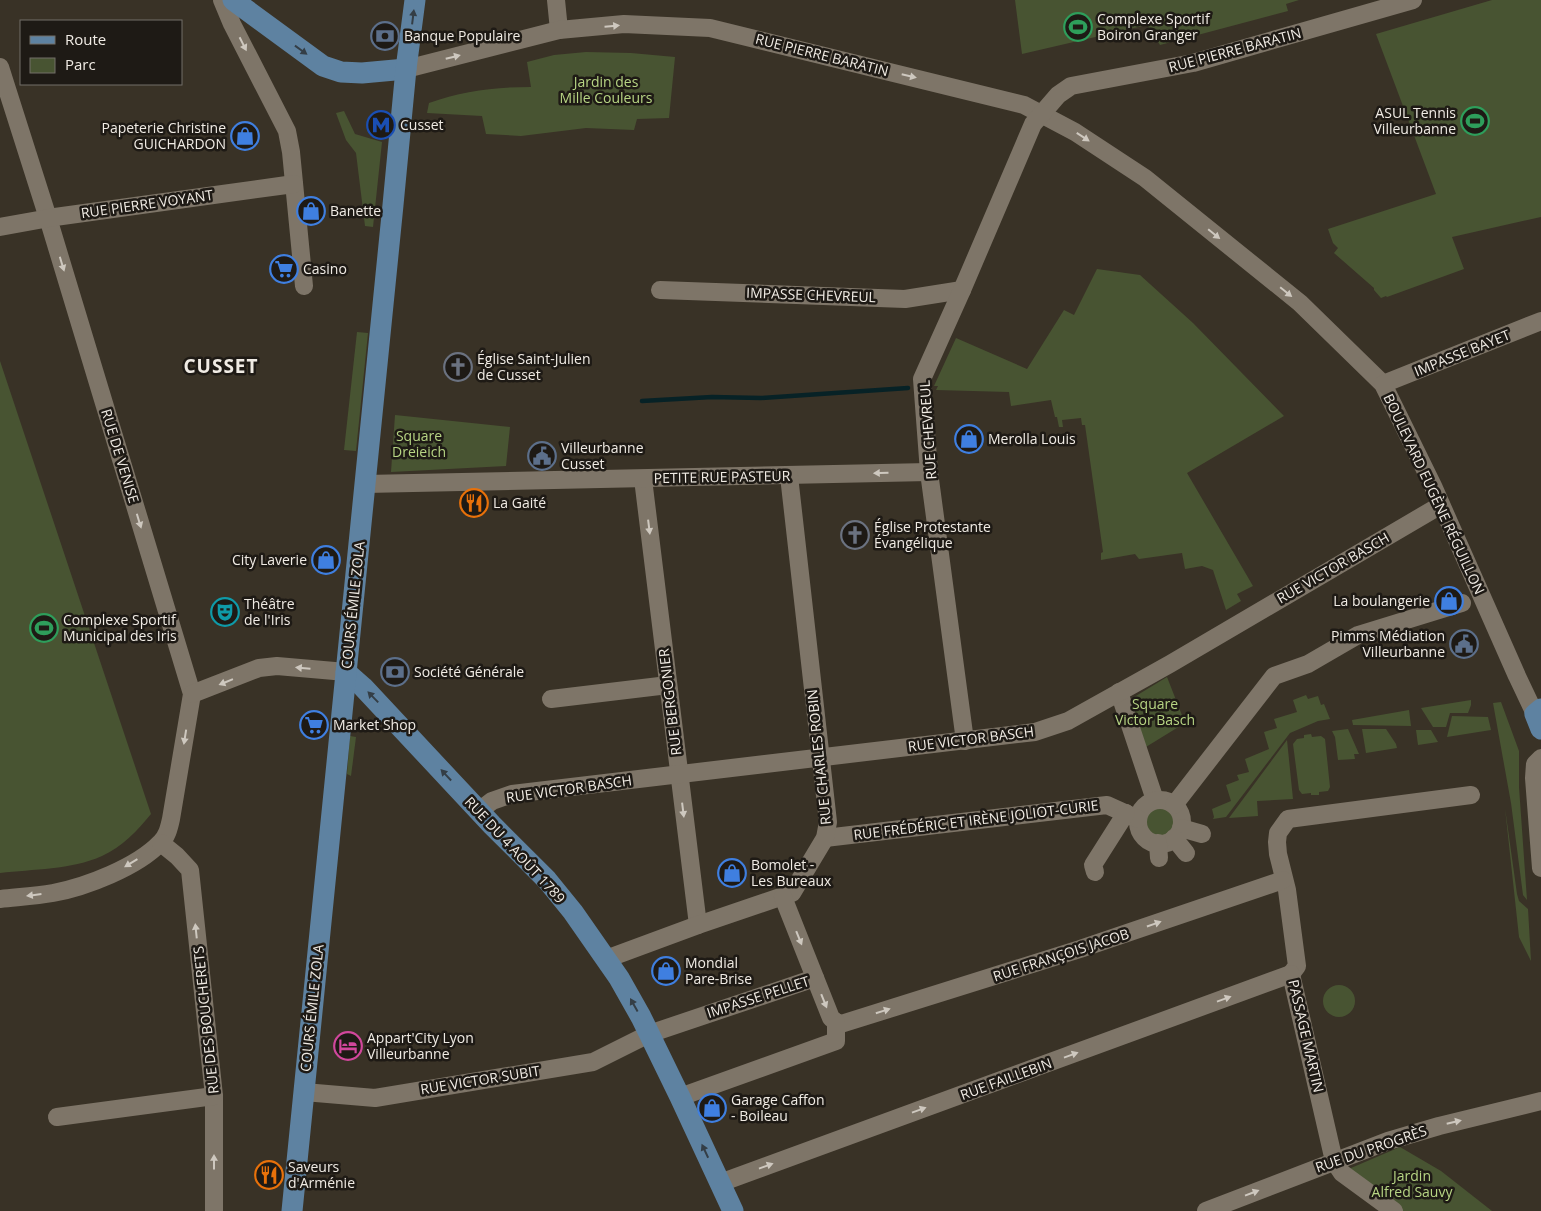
<svg xmlns="http://www.w3.org/2000/svg" width="1541" height="1211" font-family="'Open Sans',sans-serif">
  <rect width="100%" height="100%" fill="#393226"/>
  <!-- green -->
  <g fill="#485432">
    <path d="M 1015,0 L 1299,0 L 1286,4 L 1288,11 L 1160,45 L 1147,25 L 1022,54 Z"/>
    <path d="M 1492,0 L 1541,0 L 1541,217 L 1452,237 L 1464,269 L 1387,297 L 1386,296 L 1381,298 L 1374,290 L 1374,288 L 1334,253 L 1338,248 L 1333,243 L 1328,229 L 1436,194 L 1376,34 Z"/>
    <path d="M 586,52 L 631,53 L 675,57 L 669,118 L 637,119 L 634,130 L 586,128 L 521,136 L 486,134 L 482,116 L 427,113 L 429,103 C 462,91 495,87 531,87 L 527,62 L 554,55 Z"/>
    <path d="M 344,111 L 355,134 L 382,142 L 373,227 L 365,226 L 356,153 L 346,140 L 336,113 Z"/>
    <path d="M 1097,269 L 1140,275 L 1193,323 L 1284,416 L 1187,473 L 1253,586 L 1237,594 L 1241,601 L 1226,610 L 1213,570 L 1202,566 L 1185,569 L 1182,553 L 1139,559 L 1135,554 L 1101,560 L 1101,553 L 1103,552 L 1085,425 L 1082,425 L 1081,418 L 1062,420 L 1063,427 L 1059,427 L 1057,417 L 1055,417 L 1051,400 L 1011,406 L 1009,392 L 936,390 L 938,386 L 934,386 L 956,338 L 1027,369 L 1064,310 L 1074,315 Z"/>
    <path d="M 357,332 L 368,333 L 356,451 L 344,450 Z"/>
    <path d="M 0,361 L 151,814 C 137,831 122,847 102,856 C 71,870 33,869 0,873 Z"/>
    <path d="M 395,415 L 510,427 L 506,466 L 391,472 Z"/>
    <path d="M 1167,677 L 1185,723 L 1141,750 L 1126,702 Z"/>
    <path d="M 1306,695 L 1308,699 L 1318,696 L 1321,705 L 1324,704 L 1330,719 L 1318,721 L 1290,733 L 1226,817 L 1213,819 L 1214,817 L 1212,809 L 1231,801 L 1226,785 L 1239,780 L 1237,775 L 1249,772 L 1245,759 L 1269,749 L 1264,732 L 1277,728 L 1274,719 L 1297,712 L 1293,700 Z"/>
    <path d="M 1471,700 L 1471,705 L 1468,713 L 1450,713 L 1446,727 L 1433,727 L 1421,708 Z"/>
    <path d="M 1501,702 L 1519,751 L 1519,787 L 1527,900 L 1523,895 L 1511,803 L 1493,703 Z"/>
    <path d="M 1409,710 L 1411,726 L 1353,725 L 1352,720 Z"/>
    <path d="M 1452,716 L 1488,717 L 1491,730 L 1447,737 Z"/>
    <path d="M 1348,729 L 1359,754 L 1354,754 L 1355,759 L 1338,760 L 1335,737 L 1332,731 Z"/>
    <path d="M 1362,729 L 1386,729 L 1396,744 L 1397,748 L 1366,753 Z"/>
    <path d="M 1416,730 L 1431,730 L 1438,742 L 1418,745 Z"/>
    <path d="M 1311,734 L 1312,737 L 1321,736 L 1325,739 L 1330,787 L 1328,791 L 1319,792 L 1319,795 L 1311,795 L 1311,793 L 1302,794 L 1299,790 L 1293,744 L 1297,739 L 1304,738 L 1304,735 Z"/>
    <path d="M 350,736 L 356,737 L 351,776 L 347,774 Z"/>
    <path d="M 1287,740 L 1293,799 L 1257,801 L 1258,816 L 1229,818 Z"/>
    <circle cx="1161" cy="822" r="16"/>
    <path d="M 1505,808 L 1517,894 L 1519,901 L 1528,909 L 1531,961 L 1519,937 Z"/>
    <circle cx="1339" cy="1001" r="16"/>
    <path d="M 1400,1147 L 1441,1171 L 1492,1211 L 1403,1211 L 1344,1171 Z"/>
  </g>
  <g fill="none" stroke-linecap="round" stroke-linejoin="round">
    <!-- stream -->
    <path stroke="#072226" stroke-width="4.5" d="M 642,401 L 712,397 L 761,398 L 908,388"/>
    <!-- minor -->
    <g stroke="#7e7568" stroke-width="18">
      <path d="M 222,0 L 232,24 L 287,131 L 291,152 L 304,286"/>
      <path d="M 556,0 L 559,30"/>
      <path d="M 0,67 L 48,218 L 192,694 L 171,819 C 169,828 167,837 160,843 C 137,867 86,887 53,893 C 36,896 18,897 0,899"/>
      <path d="M 406,69 L 559,30 L 624,24 L 710,28 L 1024,105 L 1075,132 L 1145,178 L 1300,303 L 1383,384 L 1433,486 L 1517,676 L 1535,714"/>
      <path d="M 0,227 L 55,217 L 294,184"/>
      <path d="M 660,290 L 905,299 L 962,290"/>
      <path d="M 1383,384 L 1541,321"/>
      <path d="M 643,479 L 698,925"/>
      <path d="M 365,484 L 929,472"/>
      <path d="M 1119,692 L 1155,800"/>
      <path d="M 192,694 L 259,668 L 277,666 L 346,672"/>
      <path d="M 551,699 L 668,685"/>
      <path d="M 965,741 L 929,472 L 922,379 L 962,290 L 1033,124 L 1058,95 L 1071,86 L 1193,63 L 1413,0"/>
      <path d="M 1541,758 L 1535,764 L 1534,778 L 1541,868"/>
      <circle cx="1160" cy="822" r="22"/>
      <path d="M 1174,805 L 1274,676 L 1308,664 L 1358,635 L 1462,603"/>
      <path d="M 479,811 L 492,801 L 512,794 L 1035,732 L 1068,721 L 1170,664 L 1441,505"/>
      <path d="M 1181,828 L 1202,834"/>
      <path d="M 825,838 L 1107,805 L 1138,819"/>
      <path d="M 1174,838 L 1186,853"/>
      <path d="M 161,843 L 177,856 L 190,870 L 214,1096 L 214,1211"/>
      <path d="M 1158,843 L 1159,858"/>
      <path d="M 1095,872 L 1093,865 L 1126,813"/>
      <path d="M 606,959 L 698,925 L 792,893 L 825,838 L 828,822 L 789,476"/>
      <path d="M 1291,974 L 1297,966 L 1287,890 L 1278,854 L 1277,842 L 1278,833 L 1288,819 L 1471,795"/>
      <path d="M 1291,974 L 1334,1161 L 1342,1173 L 1394,1211"/>
      <path d="M 836,1022 L 841,1024 L 1080,949 L 1283,880"/>
      <path d="M 304,1092 L 375,1098 L 593,1062 L 649,1034 L 815,978"/>
      <path d="M 680,1097 L 836,1041 L 836,1022 L 831,1018 L 783,897"/>
      <path d="M 57,1117 L 214,1096"/>
      <path d="M 720,1183 L 1291,974"/>
      <path d="M 1206,1211 L 1388,1141 L 1439,1126 L 1541,1101"/>
    </g>
    <!-- major -->
    <g stroke="#5e82a1" stroke-width="21">
      <path d="M 233,0 L 323,66 L 341,72 L 362,73 L 406,69"/>
      <path d="M 346,672 L 363,687 L 492,825 L 547,880 L 573,912 L 619,978 L 641,1017 L 680,1097 L 733,1211"/>
      <path d="M 1541,709 L 1535,714 L 1541,729"/>
      <path d="M 292,1211 L 393,205 L 406,69 L 415,0"/>
    </g>
  </g>
  <!-- one-way arrows -->
  <defs><path id="oneway-solid" d="M-6-.8H1V-3.2L6.5 0L1 3.2V.8H-6Z" transform="scale(1.25)"/></defs>
  <g fill="#343e46">
    <use href="#oneway-solid" transform="translate(413 17) rotate(-83)"/>
    <use href="#oneway-solid" transform="translate(301 50) rotate(36)"/>
    <use href="#oneway-solid" transform="translate(373 697) rotate(-134)"/>
    <use href="#oneway-solid" transform="translate(446 775) rotate(-133)"/>
    <use href="#oneway-solid" transform="translate(634 1005) rotate(-119)"/>
    <use href="#oneway-solid" transform="translate(705 1151) rotate(-115)"/>
  </g>
  <g fill="#cec8bf">
    <use href="#oneway-solid" transform="translate(612 26) rotate(-5)"/>
    <use href="#oneway-solid" transform="translate(243 44) rotate(63)"/>
    <use href="#oneway-solid" transform="translate(453 57) rotate(-14)"/>
    <use href="#oneway-solid" transform="translate(909 76) rotate(13)"/>
    <use href="#oneway-solid" transform="translate(1083 137) rotate(33)"/>
    <use href="#oneway-solid" transform="translate(1214 234) rotate(39)"/>
    <use href="#oneway-solid" transform="translate(62 264) rotate(73)"/>
    <use href="#oneway-solid" transform="translate(1286 292) rotate(39)"/>
    <use href="#oneway-solid" transform="translate(881 473) rotate(178)"/>
    <use href="#oneway-solid" transform="translate(139 521) rotate(73)"/>
    <use href="#oneway-solid" transform="translate(649 527) rotate(83)"/>
    <use href="#oneway-solid" transform="translate(303 668) rotate(-175)"/>
    <use href="#oneway-solid" transform="translate(226 682) rotate(158)"/>
    <use href="#oneway-solid" transform="translate(185 737) rotate(99)"/>
    <use href="#oneway-solid" transform="translate(683 810) rotate(83)"/>
    <use href="#oneway-solid" transform="translate(131 863) rotate(149)"/>
    <use href="#oneway-solid" transform="translate(34 895) rotate(173)"/>
    <use href="#oneway-solid" transform="translate(1154 924) rotate(-19)"/>
    <use href="#oneway-solid" transform="translate(196 931) rotate(-96)"/>
    <use href="#oneway-solid" transform="translate(799 938) rotate(68)"/>
    <use href="#oneway-solid" transform="translate(1224 999) rotate(-20)"/>
    <use href="#oneway-solid" transform="translate(824 1001) rotate(68)"/>
    <use href="#oneway-solid" transform="translate(883 1011) rotate(-17)"/>
    <use href="#oneway-solid" transform="translate(1071 1055) rotate(-20)"/>
    <use href="#oneway-solid" transform="translate(919 1110) rotate(-20)"/>
    <use href="#oneway-solid" transform="translate(1454 1122) rotate(-13)"/>
    <use href="#oneway-solid" transform="translate(214 1162) rotate(-90)"/>
    <use href="#oneway-solid" transform="translate(766 1166) rotate(-20)"/>
    <use href="#oneway-solid" transform="translate(1252 1193) rotate(-21)"/>
  </g>
  <!-- icons -->
  <defs>
    <symbol id="stadium-ring" viewBox="-11 -11 22 22"><circle r="9.5" fill="#1e1a15" stroke="#2e9e5b" stroke-width="1.5"/><path d="M0-5a6.5 5 0 1 0 0 10a6.5 5 0 1 0 0-10ZM-3.5-1.8h7v3.6h-7Z" fill="#2e9e5b"/></symbol>
    <symbol id="bank-ring" viewBox="-11 -11 22 22"><circle r="9.5" fill="#1e1a15" stroke="#5c6f8a" stroke-width="1.5"/><path d="M-6-4H6V4H-6ZM0-2.3a2.3 2.3 0 1 0 0 4.6a2.3 2.3 0 1 0 0-4.6Z" fill="#5c6f8a"/></symbol>
    <symbol id="metro-ring" viewBox="-11 -11 22 22"><circle r="9.5" fill="#1e1a15" stroke="#1a4fb4" stroke-width="1.5"/><path d="M-5.5 5V-5H-3L0 0L3-5H5.5V5H3V-.5L0 4L-3-.5V5Z" fill="#1a4fb4"/></symbol>
    <symbol id="shop-ring" viewBox="-11 -11 22 22"><circle r="9.5" fill="#1e1a15" stroke="#3f7fe0" stroke-width="1.5"/><path d="M-5-2.5h2.3a2.7 3.5 0 0 1 5.4 0H5L5.5 6h-11ZM-1.5-2.5h3a1.5 2.3 0 0 0-3 0Z" fill="#3f7fe0"/></symbol>
    <symbol id="supermarket-ring" viewBox="-11 -11 22 22"><circle r="9.5" fill="#1e1a15" stroke="#3f7fe0" stroke-width="1.5"/><path d="M-6-5.5h2.5l.6 2H6L4.5 2H-2.5L-4.4-4H-6ZM-1.5 3.2a1.3 1.3 0 1 0 .1 0ZM3 3.2a1.3 1.3 0 1 0 .1 0Z" fill="#3f7fe0"/></symbol>
    <symbol id="church-ring" viewBox="-11 -11 22 22"><circle r="9.5" fill="#1e1a15" stroke="#6b7280" stroke-width="1.5"/><path d="M-1.2-6h2.4v3.5h3.3v2.4h-3.3V6h-2.4V-.1h-3.3v-2.4h3.3Z" fill="#6b7280"/></symbol>
    <symbol id="civic-ring" viewBox="-11 -11 22 22"><circle r="9.5" fill="#1e1a15" stroke="#5c6f8a" stroke-width="1.5"/><path d="M-.6-6.5H3V-4.5H.6V-3L4-1V1h2V6H-6V1h2V-1L-.6-3ZM-1.2 2.5V6h2.4V2.5Z" fill="#5c6f8a"/></symbol>
    <symbol id="restaurant-ring" viewBox="-11 -11 22 22"><circle r="9.5" fill="#1e1a15" stroke="#e8710a" stroke-width="1.5"/><path d="M-5-6h1v4h1v-4h1v4h1v-4h1v5L-1.5 .5V6h-2V.5L-5-1ZM5-6V6H3V1.5H1.5Q1.5-4 5-6Z" fill="#e8710a"/></symbol>
    <symbol id="theatre-ring" viewBox="-11 -11 22 22"><circle r="9.5" fill="#1e1a15" stroke="#0f9aa8" stroke-width="1.5"/><path d="M-5-5.5Q0-4 5-5.5V0Q5 5 0 6Q-5 5-5 0ZM-3.3-2.5H-1v1.5H-3.3ZM1-2.5H3.3v1.5H1ZM-2.8 1Q0 5.5 2.8 1Z" fill="#0f9aa8"/></symbol>
    <symbol id="hotel-ring" viewBox="-11 -11 22 22"><circle r="9.5" fill="#1e1a15" stroke="#d1479c" stroke-width="1.5"/><path d="M-6-4.5h1.5V1H6V5H4.5V3h-9V5H-6ZM-4 0a1.8 1.8 0 1 1 3.6 0ZM.5 0V-2.5h3Q6-2.5 6 0Z" fill="#d1479c"/></symbol>
  </defs>
  <g fill-rule="evenodd">
    <use href="#stadium-ring" x="1062" y="11" width="32" height="32"/>
    <use href="#bank-ring" x="369" y="20" width="32" height="32"/>
    <use href="#stadium-ring" x="1459" y="105" width="32" height="32"/>
    <use href="#metro-ring" x="365" y="109" width="32" height="32"/>
    <use href="#shop-ring" x="229" y="120" width="32" height="32"/>
    <use href="#shop-ring" x="295" y="195" width="32" height="32"/>
    <use href="#supermarket-ring" x="268" y="253" width="32" height="32"/>
    <use href="#church-ring" x="442" y="351" width="32" height="32"/>
    <use href="#shop-ring" x="953" y="423" width="32" height="32"/>
    <use href="#civic-ring" x="526" y="440" width="32" height="32"/>
    <use href="#restaurant-ring" x="458" y="487" width="32" height="32"/>
    <use href="#church-ring" x="839" y="519" width="32" height="32"/>
    <use href="#shop-ring" x="310" y="544" width="32" height="32"/>
    <use href="#shop-ring" x="1433" y="585" width="32" height="32"/>
    <use href="#theatre-ring" x="209" y="596" width="32" height="32"/>
    <use href="#stadium-ring" x="28" y="612" width="32" height="32"/>
    <use href="#civic-ring" x="1448" y="628" width="32" height="32"/>
    <use href="#bank-ring" x="379" y="656" width="32" height="32"/>
    <use href="#supermarket-ring" x="298" y="709" width="32" height="32"/>
    <use href="#shop-ring" x="716" y="857" width="32" height="32"/>
    <use href="#shop-ring" x="650" y="955" width="32" height="32"/>
    <use href="#hotel-ring" x="332" y="1030" width="32" height="32"/>
    <use href="#shop-ring" x="696" y="1092" width="32" height="32"/>
    <use href="#restaurant-ring" x="253" y="1159" width="32" height="32"/>
  </g>
  <g text-anchor="middle" stroke-width="5" stroke-linejoin="round" paint-order="stroke">
    <!-- poi labels -->
    <g font-size="14" fill="#f0ebe4" stroke="#1e1a15" text-anchor="start">
      <text x="1097" y="24">Complexe Sportif<tspan x="1097" dy="16">Boiron Granger</tspan></text>
      <text x="404" y="41">Banque Populaire</text>
      <text x="1456" y="118" text-anchor="end">ASUL Tennis<tspan x="1456" dy="16">Villeurbanne</tspan></text>
      <text x="400" y="130">Cusset</text>
      <text x="226" y="133" text-anchor="end">Papeterie Christine<tspan x="226" dy="16">GUICHARDON</tspan></text>
      <text x="330" y="216">Banette</text>
      <text x="303" y="274">Casino</text>
      <text x="477" y="364">Église Saint-Julien<tspan x="477" dy="16">de Cusset</tspan></text>
      <text x="988" y="444">Merolla Louis</text>
      <text x="561" y="453">Villeurbanne<tspan x="561" dy="16">Cusset</tspan></text>
      <text x="493" y="508">La Gaité</text>
      <text x="874" y="532">Église Protestante<tspan x="874" dy="16">Évangélique</tspan></text>
      <text x="307" y="565" text-anchor="end">City Laverie</text>
      <text x="1430" y="606" text-anchor="end">La boulangerie</text>
      <text x="244" y="609">Théâtre<tspan x="244" dy="16">de l'Iris</tspan></text>
      <text x="63" y="625">Complexe Sportif<tspan x="63" dy="16">Municipal des Iris</tspan></text>
      <text x="1445" y="641" text-anchor="end">Pimms Médiation<tspan x="1445" dy="16">Villeurbanne</tspan></text>
      <text x="414" y="677">Société Générale</text>
      <text x="333" y="730">Market Shop</text>
      <text x="751" y="870">Bomolet -<tspan x="751" dy="16">Les Bureaux</tspan></text>
      <text x="685" y="968">Mondial<tspan x="685" dy="16">Pare-Brise</tspan></text>
      <text x="367" y="1043">Appart'City Lyon<tspan x="367" dy="16">Villeurbanne</tspan></text>
      <text x="731" y="1105">Garage Caffon<tspan x="731" dy="16">- Boileau</tspan></text>
      <text x="288" y="1172">Saveurs<tspan x="288" dy="16">d'Arménie</tspan></text>
    </g>
    <!-- street labels -->
    <g font-size="14" fill="#f0ebe4" stroke="#1e1a15">
      <text transform="translate(1235 50) rotate(-15)" y="5">RUE PIERRE BARATIN</text>
      <text transform="translate(822 55) rotate(14)" y="5">RUE PIERRE BARATIN</text>
      <text transform="translate(147 204) rotate(-8)" y="5">RUE PIERRE VOYANT</text>
      <text transform="translate(811 295) rotate(2)" y="5">IMPASSE CHEVREUL</text>
      <text transform="translate(1462 353) rotate(-22)" y="5">IMPASSE BAYET</text>
      <text transform="translate(928 430) rotate(-94)" y="5">RUE CHEVREUL</text>
      <text transform="translate(120 456) rotate(73)" y="5">RUE DE VENISE</text>
      <text transform="translate(722 477) rotate(-1)" y="5">PETITE RUE PASTEUR</text>
      <text transform="translate(1434 494) rotate(65)" y="5">BOULEVARD EUGÈNE RÉGUILLON</text>
      <text transform="translate(1333 568) rotate(-30)" y="5">RUE VICTOR BASCH</text>
      <text transform="translate(353 605) rotate(-84)" y="5">COURS ÉMILE ZOLA</text>
      <text transform="translate(670 702) rotate(-97)" y="5">RUE BERGONIER</text>
      <text transform="translate(971 739) rotate(-7)" y="5">RUE VICTOR BASCH</text>
      <text transform="translate(819 757) rotate(-96)" y="5">RUE CHARLES ROBIN</text>
      <text transform="translate(569 789) rotate(-8)" y="5">RUE VICTOR BASCH</text>
      <text transform="translate(976 820) rotate(-7)" y="5">RUE FRÉDÉRIC ET IRÈNE JOLIOT-CURIE</text>
      <text transform="translate(515 850) rotate(47)" y="5">RUE DU 4 AOÛT 1789</text>
      <text transform="translate(1061 955) rotate(-18)" y="5">RUE FRANÇOIS JACOB</text>
      <text transform="translate(758 997) rotate(-18)" y="5">IMPASSE PELLET</text>
      <text transform="translate(312 1008) rotate(-84)" y="5">COURS ÉMILE ZOLA</text>
      <text transform="translate(206 1020) rotate(-96)" y="5">RUE DES BOUCHERETS</text>
      <text transform="translate(1306 1036) rotate(77)" y="5">PASSAGE MARTIN</text>
      <text transform="translate(1006 1079) rotate(-20)" y="5">RUE FAILLEBIN</text>
      <text transform="translate(480 1080) rotate(-9)" y="5">RUE VICTOR SUBIT</text>
      <text transform="translate(1371 1149) rotate(-19)" y="5">RUE DU PROGRÈS</text>
    </g>
    <!-- park labels -->
    <g font-size="14" fill="#b7d584" stroke="#1e1a15">
      <text x="606" y="87">Jardin des<tspan x="606" dy="16">Mille Couleurs</tspan></text>
      <text x="419" y="441">Square<tspan x="419" dy="16">Dreieich</tspan></text>
      <text x="1155" y="709">Square<tspan x="1155" dy="16">Victor Basch</tspan></text>
      <text x="1412" y="1181">Jardin<tspan x="1412" dy="16">Alfred Sauvy</tspan></text>
    </g>
    <!-- district labels -->
    <g font-size="19" font-weight="bold" letter-spacing="1" fill="#f0ebe4" stroke="#1e1a15">
      <text x="221" y="373">CUSSET</text>
    </g>
  </g>
  <!-- legend -->
  <rect x="20" y="20" width="162" height="65" fill="#1e1a15" stroke="#726e68"/>
  <rect x="30" y="36" width="25" height="8" fill="#5e82a1" stroke="#726e68"/>
  <text x="65" y="45" font-size="15" fill="#f0ebe4">Route</text>
  <rect x="30" y="58" width="25" height="15" fill="#485432" stroke="#726e68"/>
  <text x="65" y="70" font-size="15" fill="#f0ebe4">Parc</text>
</svg>
